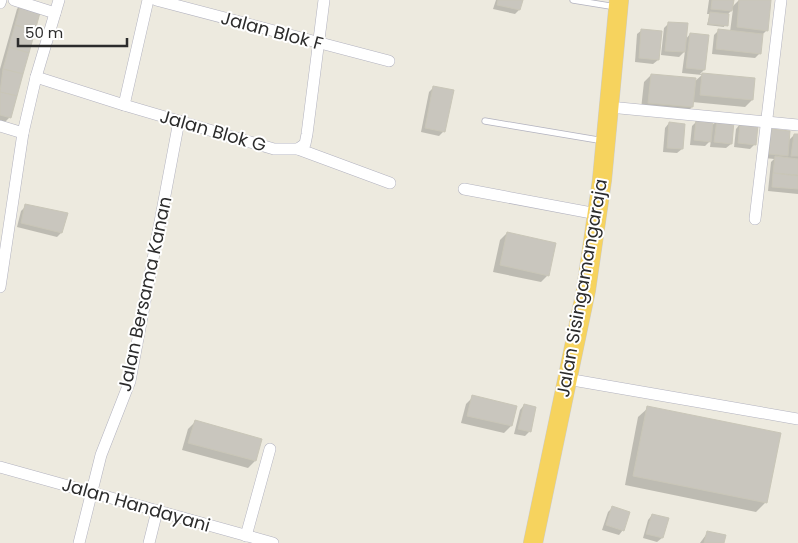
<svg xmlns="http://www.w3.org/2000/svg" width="798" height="543" font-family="Poppins,sans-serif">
  <rect width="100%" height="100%" fill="#edeadf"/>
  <!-- shadow -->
  <g fill="#0003">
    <path d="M 496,0 L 522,0 L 519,10 L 515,14 L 493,9 Z"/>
    <path d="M 709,0 L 732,0 L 732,7 L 739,0 L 754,0 L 767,30 L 761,36 L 760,53 L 755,58 L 712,54 L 714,35 L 718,31 L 730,32 L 733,9 L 727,15 L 724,27 L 707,25 L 710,14 L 707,14 Z"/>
    <path d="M 21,4 L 10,117 L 5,122 L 0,121 L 0,69 L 17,9 Z"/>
    <path d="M 669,23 L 685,40 L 690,34 L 704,70 L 700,74 L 754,80 L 752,100 L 745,107 L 692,102 L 692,107 L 685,114 L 641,109 L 644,82 L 651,75 L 694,82 L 702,75 L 682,73 L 685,51 L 679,57 L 661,55 L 664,28 Z"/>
    <path d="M 642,30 L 658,60 L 653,64 L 635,62 L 637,34 Z"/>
    <path d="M 434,87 L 444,131 L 439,136 L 421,132 L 429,92 Z"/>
    <path d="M 697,121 L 711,126 L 717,121 L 731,144 L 726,148 L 710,147 L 711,140 L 705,146 L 690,145 L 692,126 Z"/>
    <path d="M 669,123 L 682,149 L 677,153 L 663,152 L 665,128 Z"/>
    <path d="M 740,124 L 755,144 L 750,149 L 734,147 L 736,129 Z"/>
    <path d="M 767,135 L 788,141 L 794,135 L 798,135 L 798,194 L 768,191 L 771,162 L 774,159 L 765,158 Z"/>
    <path d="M 26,206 L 61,233 L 57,237 L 17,227 L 21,211 Z"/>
    <path d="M 507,233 L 548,275 L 541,282 L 493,272 L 500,240 Z"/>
    <path d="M 473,397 L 511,426 L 504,433 L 461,423 L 466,404 Z"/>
    <path d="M 524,405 L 535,408 L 529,432 L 525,436 L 514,434 L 520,410 Z"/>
    <path d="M 648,408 L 766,502 L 756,512 L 625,485 L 638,417 Z"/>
    <path d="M 195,422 L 255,461 L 248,468 L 182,450 L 188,429 Z"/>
    <path d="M 612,508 L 623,530 L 619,535 L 602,530 L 608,512 Z"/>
    <path d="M 652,515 L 662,538 L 657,542 L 643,538 L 648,520 Z"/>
    <path d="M 708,532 L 723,543 L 700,543 Z"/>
  </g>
  <!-- building -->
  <g fill="#c9c6be" stroke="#c9c6b8">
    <path d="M 498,0 L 523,0 L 520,10 L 497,5 Z"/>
    <path d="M 712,0 L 734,0 L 732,11 L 711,9 Z"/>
    <path d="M 739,0 L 771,0 L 768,31 L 737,27 Z"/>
    <path d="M 21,3 L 41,9 L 35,31 L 15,25 Z"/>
    <path d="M 710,12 L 729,14 L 728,26 L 708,24 Z"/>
    <path d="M 668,22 L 688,23 L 685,52 L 665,51 Z"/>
    <path d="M 15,25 L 35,31 L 29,53 L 9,47 Z"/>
    <path d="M 641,29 L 662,31 L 659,60 L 639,58 Z"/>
    <path d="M 718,29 L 763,34 L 761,54 L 716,49 Z"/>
    <path d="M 690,33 L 709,35 L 705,70 L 686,68 Z"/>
    <path d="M 9,47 L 29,53 L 23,74 L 3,69 Z"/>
    <path d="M 3,69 L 23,74 L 17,96 L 0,92 Z"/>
    <path d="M 702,73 L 755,78 L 753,100 L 700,95 Z"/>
    <path d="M 651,74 L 696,78 L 693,107 L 648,103 Z"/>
    <path d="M 433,86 L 454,90 L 445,132 L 425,128 Z"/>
    <path d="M 0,92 L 17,96 L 11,118 L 0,115 Z"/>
    <path d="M 717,119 L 734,121 L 732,144 L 714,142 Z"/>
    <path d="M 696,120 L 713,122 L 711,142 L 694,140 Z"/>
    <path d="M 669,122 L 685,124 L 683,149 L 667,148 Z"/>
    <path d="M 740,123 L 758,125 L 756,145 L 738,143 Z"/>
    <path d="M 771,129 L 790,131 L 788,156 L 769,154 Z"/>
    <path d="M 794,134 L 798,134 L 798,156 L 791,156 Z"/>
    <path d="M 775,156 L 798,159 L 798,175 L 773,173 Z"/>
    <path d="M 773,173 L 798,176 L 798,189 L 772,187 Z"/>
    <path d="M 25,204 L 68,213 L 62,233 L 21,223 Z"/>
    <path d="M 507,232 L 556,243 L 549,276 L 500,265 Z"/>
    <path d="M 472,395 L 517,406 L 512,426 L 467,416 Z"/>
    <path d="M 524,404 L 536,407 L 531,432 L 518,429 Z"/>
    <path d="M 647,406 L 781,433 L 767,503 L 633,476 Z"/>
    <path d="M 195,420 L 262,439 L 256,461 L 188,443 Z"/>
    <path d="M 612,506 L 630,512 L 624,531 L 606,525 Z"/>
    <path d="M 652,514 L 669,518 L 663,538 L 646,534 Z"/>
    <path d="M 707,531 L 726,535 L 724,543 L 704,543 Z"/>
  </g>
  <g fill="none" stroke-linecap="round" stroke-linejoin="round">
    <defs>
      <g id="service">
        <path d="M 573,0 L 616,7"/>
        <path d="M 485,121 L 604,141"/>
      </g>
      <g id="minor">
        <path d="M 14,0 L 55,13"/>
        <path d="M 156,0 L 389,61"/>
        <path d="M 0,3 L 1,0"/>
        <path d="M 36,77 L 124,105 L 274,149 L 298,149 L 390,183"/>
        <path d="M 124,105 L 148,0"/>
        <path d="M 609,107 L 798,125"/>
        <path d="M 0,126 L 23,133"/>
        <path d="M 298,149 L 305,144 L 307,134 L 324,0"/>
        <path d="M 464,189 L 597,214"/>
        <path d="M 755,219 L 781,0"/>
        <path d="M 0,287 L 23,133 L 36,77 L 59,0"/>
        <path d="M 567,379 L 798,419"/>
        <path d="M 0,467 L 273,543"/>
        <path d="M 246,536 L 270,449"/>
        <path d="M 79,543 L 101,455 L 130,381 L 179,121"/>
        <path d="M 149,543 L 157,511"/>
      </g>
      <path id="trunk" d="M 533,543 L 586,290 L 602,180 L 619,0"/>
    </defs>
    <!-- service casing -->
    <use href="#service" stroke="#b2b2bf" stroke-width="7"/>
    <!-- minor casing -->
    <use href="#minor" stroke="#b2b2bf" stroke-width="12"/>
    <!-- trunk casing -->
    <use href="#trunk" stroke="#ccc" stroke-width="20"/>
    <!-- service -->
    <use href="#service" stroke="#fff" stroke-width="5.5"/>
    <!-- minor -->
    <use href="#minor" stroke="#fff" stroke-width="11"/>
    <!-- trunk -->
    <use href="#trunk" stroke="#f6d35e" stroke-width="19"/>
  </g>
  <g text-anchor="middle" stroke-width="4" stroke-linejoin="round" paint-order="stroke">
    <!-- street labels -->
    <g font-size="18" fill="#2c2c2c" stroke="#fff">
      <text transform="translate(272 31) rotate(15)" y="6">Jalan Blok F</text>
      <text transform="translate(213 131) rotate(16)" y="6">Jalan Blok G</text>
      <text transform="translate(582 288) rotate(-80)" y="6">Jalan Sisingamangaraja</text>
      <text transform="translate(145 294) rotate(-78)" y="6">Jalan Bersama Kanan</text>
      <text transform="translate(136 505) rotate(16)" y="6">Jalan Handayani</text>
    </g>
  </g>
  <!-- scale -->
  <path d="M18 38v8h109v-8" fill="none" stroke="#2c2c2c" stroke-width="2.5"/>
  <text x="25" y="38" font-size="15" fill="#2c2c2c" stroke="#ffffff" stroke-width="4" paint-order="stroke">50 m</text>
</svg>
